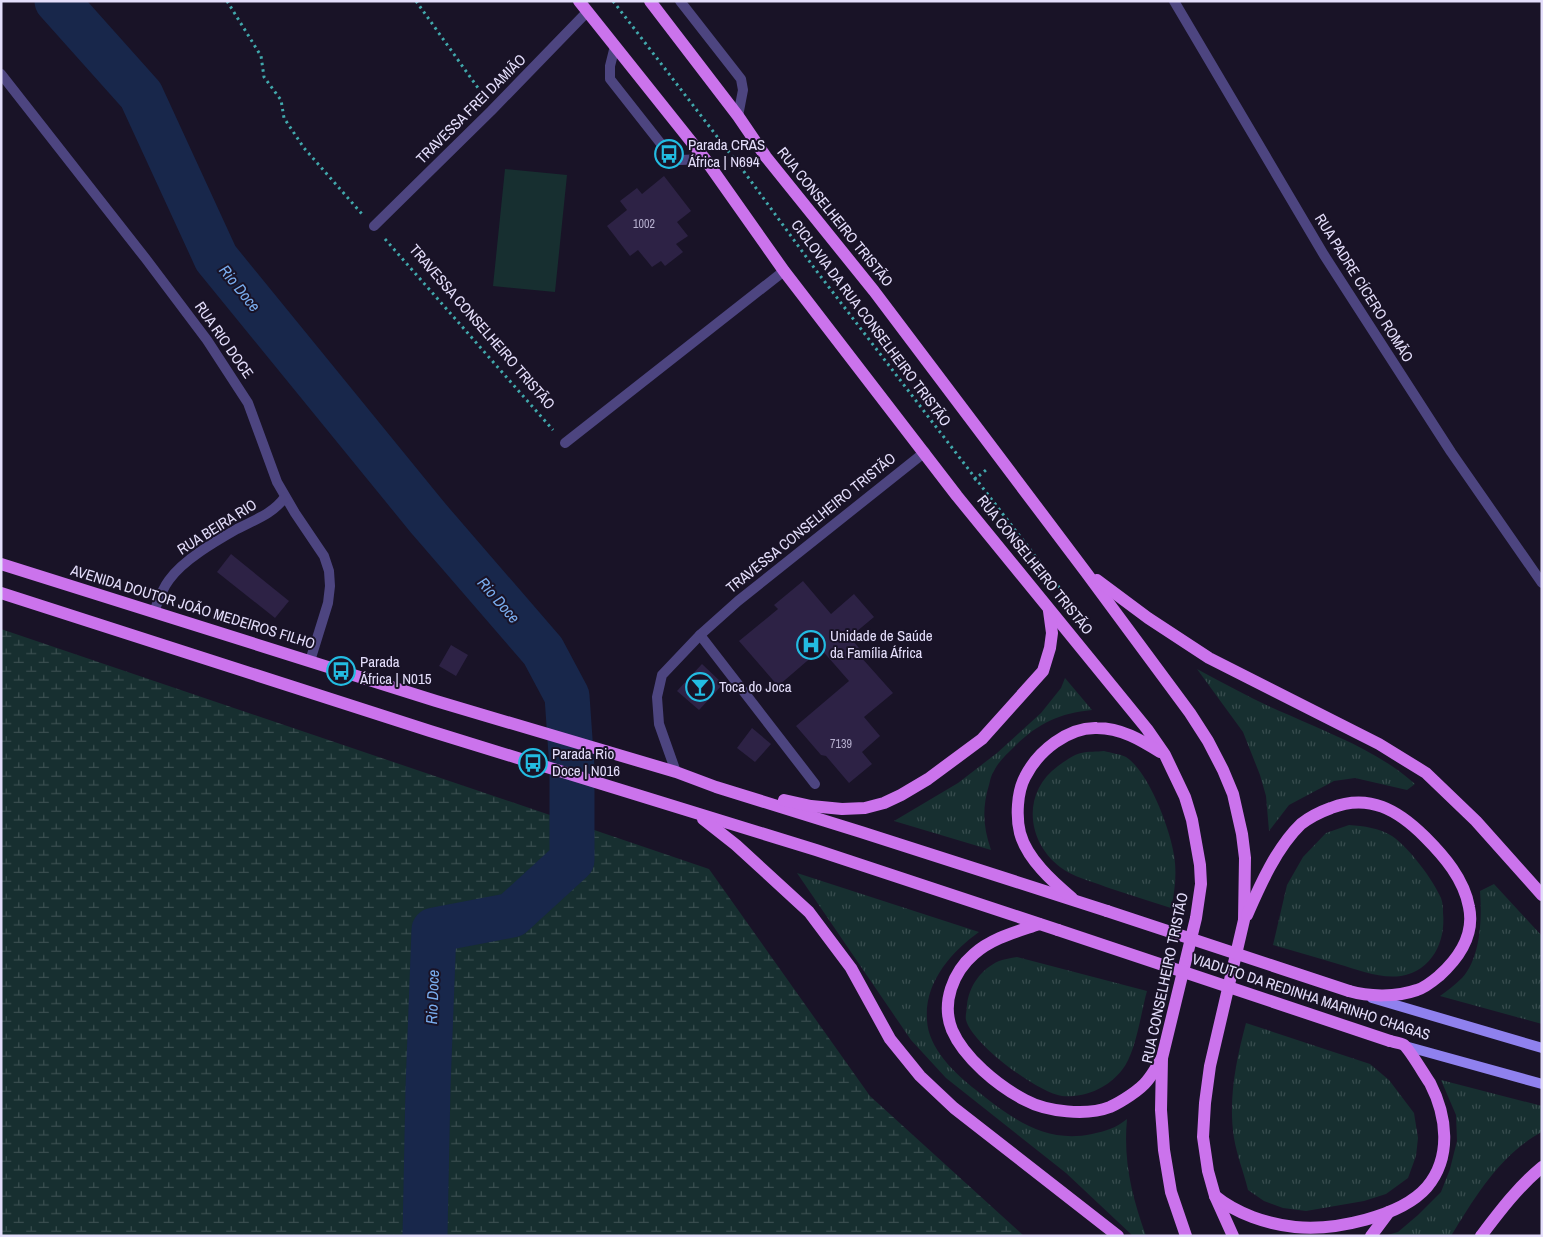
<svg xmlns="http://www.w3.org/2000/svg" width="1543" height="1237" font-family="'Archivo Narrow',sans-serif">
  <defs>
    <pattern id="grass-tufts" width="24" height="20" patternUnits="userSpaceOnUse" patternTransform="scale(1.25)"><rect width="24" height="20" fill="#172f30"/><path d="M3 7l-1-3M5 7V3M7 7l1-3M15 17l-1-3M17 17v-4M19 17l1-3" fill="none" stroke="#394d4f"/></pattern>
    <pattern id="wetland-marsh" width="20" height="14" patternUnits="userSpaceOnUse" patternTransform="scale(1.25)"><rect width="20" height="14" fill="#172f30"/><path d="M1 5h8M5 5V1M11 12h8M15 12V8" fill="none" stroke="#394d4f"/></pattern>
  </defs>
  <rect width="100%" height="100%" fill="#191327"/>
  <!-- grass -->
  <g fill="url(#grass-tufts)">
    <path d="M 1197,669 C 1227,685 1257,702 1289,715 C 1333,735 1378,751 1415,784 L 1407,790 L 1355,778 L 1334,781 L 1289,805 L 1269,831 L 1266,796 L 1260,775 L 1243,732 Z"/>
    <path d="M 1065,678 L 1092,710 C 1059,713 1037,724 1014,747 C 1007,754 998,762 994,771 C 991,775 990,781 989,785 C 982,808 983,827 991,850 L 894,821 L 958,783 L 997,753 L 1041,713 L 1061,688 Z"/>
    <path d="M 1104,751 C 1111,753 1120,754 1126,757 C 1149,772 1170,829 1174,855 C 1177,873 1175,891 1171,908 C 1149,901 1127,894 1106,887 C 1091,881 1073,877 1060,867 C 1026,841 1022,792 1058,766 C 1065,761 1073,755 1081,753 C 1088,751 1097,752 1104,751 Z"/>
    <path d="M 1349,825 C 1364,826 1379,828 1392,836 C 1410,849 1432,878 1441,898 C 1443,903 1443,909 1443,913 C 1446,941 1432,971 1401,976 C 1380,979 1359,970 1338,964 C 1317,958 1295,951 1273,945 L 1287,885 L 1303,857 L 1326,833 Z"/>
    <path d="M 797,873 L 979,932 C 951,952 924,983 927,1020 C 928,1048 955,1074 976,1090 C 1011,1118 1045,1144 1092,1134 C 1106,1131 1116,1128 1127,1119 C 1123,1161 1132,1197 1146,1236 L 1133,1236 L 1066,1173 L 946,1078 L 911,1040 Z"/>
    <path d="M 1494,884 L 1542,936 L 1542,1024 L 1440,996 C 1447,991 1455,985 1462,978 C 1481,957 1482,918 1480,891 Z"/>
    <path d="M 1017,957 L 1147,991 C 1141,1012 1136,1053 1122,1070 C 1108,1088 1085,1098 1062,1096 C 1038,1093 972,1044 966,1020 C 965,1016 967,1010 967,1005 C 969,986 981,969 999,961 C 1004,959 1011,958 1017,957 Z"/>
    <path d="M 1246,1023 L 1370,1064 L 1389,1080 L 1414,1113 L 1418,1138 L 1416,1156 L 1408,1178 L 1386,1194 L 1364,1201 L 1306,1211 L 1283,1208 L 1264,1201 L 1248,1190 C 1244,1173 1237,1156 1234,1138 C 1228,1100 1236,1060 1246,1023 Z"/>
    <path d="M 1441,1080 L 1542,1106 L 1542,1132 C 1500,1154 1475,1197 1451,1236 L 1384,1236 L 1398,1232 L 1418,1215 L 1441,1192 L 1450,1169 L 1457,1141 L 1456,1115 Z"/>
  </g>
  <!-- wetland -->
  <path fill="url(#wetland-marsh)" d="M 1,629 L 709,869 L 870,1096 L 1024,1236 L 1,1236 Z"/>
  <!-- green -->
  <path fill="#172f30" d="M 505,169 L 567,175 L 555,292 L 493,286 Z"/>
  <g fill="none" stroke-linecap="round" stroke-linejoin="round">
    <!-- river -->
    <path stroke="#18274b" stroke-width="45" d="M 57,1 L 141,95 L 216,258 L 428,518 L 543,651 L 567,696 L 572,768 L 572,860 L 512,915 L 434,930 L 428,1087 L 425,1236"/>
  </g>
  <!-- building -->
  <g fill="#2d2245">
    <path d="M 664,176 L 691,211 L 677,222 L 688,236 L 676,244 L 683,252 L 665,266 L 661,261 L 652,267 L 638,250 L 630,256 L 607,226 L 627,210 L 620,201 L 637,188 L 642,194 Z"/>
    <path d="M 231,554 L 289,601 L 275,618 L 217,572 Z"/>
    <path d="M 803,581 L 831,614 L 854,594 L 874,617 L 850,637 L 863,653 L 860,656 L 893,693 L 864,717 L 880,736 L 862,752 L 872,764 L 849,783 L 826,756 L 821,755 L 796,726 L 849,681 L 821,649 L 778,686 L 739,641 L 778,609 L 774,605 Z"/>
    <path d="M 451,645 L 468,655 L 456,676 L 439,666 Z"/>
    <path d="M 702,664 L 723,684 L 699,710 L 677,691 Z"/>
    <path d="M 752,728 L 771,744 L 755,762 L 737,748 Z"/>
  </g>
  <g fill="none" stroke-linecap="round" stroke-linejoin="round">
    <!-- path -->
    <g stroke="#41a8ac" stroke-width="3" stroke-dasharray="2.5 4" stroke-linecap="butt">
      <path d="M 227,1 L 261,56 L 264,77 L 281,100 L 284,118 L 304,148 L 362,214"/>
      <path d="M 416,1 L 483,95"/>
      <path d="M 613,1 L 745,173 L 815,269 L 1068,599"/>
      <path d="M 385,239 L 553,430"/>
      <path d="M 974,480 L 986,470"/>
    </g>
    <!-- lane -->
    <g stroke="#4d4580" stroke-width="10">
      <path d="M 680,1 L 741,79 L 743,90 L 738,116"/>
      <path d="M 615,46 L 610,66 L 610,79 L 669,154 L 680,160 L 705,159"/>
      <path d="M 700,635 L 815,784"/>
    </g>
    <!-- street -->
    <g stroke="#4d4580" stroke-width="10">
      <path d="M 1174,1 L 1324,255 L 1451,452 L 1542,583"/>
      <path d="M 1,74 L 146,259 L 207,340 L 248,403 L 277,482 L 295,513 L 324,556 L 329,571 L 330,586 L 328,603 L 310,661"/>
      <path d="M 374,226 L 491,111 L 587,12"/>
      <path d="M 565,443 L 784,271"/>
      <path d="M 154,612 C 158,601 162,589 169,580 C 183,560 216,541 237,529 C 254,520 273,514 285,497"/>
      <path d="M 676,772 L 659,724 L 657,697 L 662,675 L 700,635 L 738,601 L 925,452"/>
    </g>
    <!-- secondary -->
    <g stroke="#8f81ee" stroke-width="10">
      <path d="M 1372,998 L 1542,1048"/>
      <path d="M 1405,1046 L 1542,1084"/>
    </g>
    <!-- primary -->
    <g stroke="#cb73ec" stroke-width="12">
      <path d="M 579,1 L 705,159 L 784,271 L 957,496 L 1147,729 L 1165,755 L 1185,797 L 1192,820 L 1200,865 L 1201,884 L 1196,918 L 1162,1058 L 1161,1110 L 1164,1150 L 1171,1192 L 1186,1236"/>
      <path d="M 650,1 L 738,116 L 766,157 L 874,291 L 1085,571 L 1190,713 L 1208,741 L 1223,770 L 1233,794 L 1242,834 L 1245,858 L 1244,920 L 1210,1066 L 1205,1103 L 1203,1137 L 1208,1171 L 1215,1196 L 1233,1236"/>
      <path d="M 1,564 L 436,701 L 676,772 L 716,787 L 861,832 L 1107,911"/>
      <path d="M 1097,580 L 1148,618 L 1209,658 L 1379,744 L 1426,773 L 1476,821 L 1542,895"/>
      <path d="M 1,593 L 430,731 L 816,850 L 1058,930"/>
      <path d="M 784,800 L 811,806 L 842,809 L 865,808 L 884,803 L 901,795 L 928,779 L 982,739 L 1043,671 L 1050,648 L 1052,633 L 1049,611"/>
      <path d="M 703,819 L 736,845 L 809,912 L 851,968 L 890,1039 L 920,1076 L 954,1108 L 1118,1236"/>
      <path d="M 1072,898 C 1053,882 1027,859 1020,833 C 1016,817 1017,792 1025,777 C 1038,751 1068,727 1097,728 C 1121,728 1141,740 1160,752"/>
      <path d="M 1247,915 C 1260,885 1277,847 1301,824 C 1310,817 1320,812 1331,808 C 1369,793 1398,810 1425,837 C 1444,856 1464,879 1469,907 C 1475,935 1459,958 1439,976 C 1433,981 1424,988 1417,990 C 1397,997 1369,997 1349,991"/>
      <path d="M 1039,924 C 1016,932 992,938 974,954 C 953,972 941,1003 952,1030 C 964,1058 998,1086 1025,1100 C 1047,1112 1087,1116 1110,1107 C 1121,1102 1140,1090 1147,1081 C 1153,1074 1157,1066 1162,1058"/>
      <path d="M 1215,1196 C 1237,1214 1267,1224 1295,1227 C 1333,1231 1401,1217 1427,1187 C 1452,1157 1447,1116 1430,1083 C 1425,1076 1410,1050 1404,1045 C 1401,1043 1394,1042 1390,1041"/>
      <path d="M 1371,1236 L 1389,1212"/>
      <path d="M 1481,1236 C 1500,1211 1518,1187 1542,1167"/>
    </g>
    <!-- primary-bridge -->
    <g stroke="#cb73ec" stroke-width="12">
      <path d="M 1107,911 L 1349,991"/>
      <path d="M 1058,930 L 1390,1041"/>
    </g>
  </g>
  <!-- icons -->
  <defs>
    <symbol id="bus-ring" viewBox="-11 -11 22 22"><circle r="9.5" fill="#191327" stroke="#23bce2" stroke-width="1.5"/><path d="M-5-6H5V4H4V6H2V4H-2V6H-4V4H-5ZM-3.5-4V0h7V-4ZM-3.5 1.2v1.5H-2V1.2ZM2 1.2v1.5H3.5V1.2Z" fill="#23bce2"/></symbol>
    <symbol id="hospital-ring" viewBox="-11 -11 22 22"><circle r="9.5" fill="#191327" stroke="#23bce2" stroke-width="1.5"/><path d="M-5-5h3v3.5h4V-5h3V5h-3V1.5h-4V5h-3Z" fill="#23bce2"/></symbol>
    <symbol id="bar-ring" viewBox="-11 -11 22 22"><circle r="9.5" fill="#191327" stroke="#23bce2" stroke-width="1.5"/><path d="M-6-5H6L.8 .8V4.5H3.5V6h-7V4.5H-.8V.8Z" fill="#23bce2"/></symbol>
  </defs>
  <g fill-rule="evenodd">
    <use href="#bus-ring" x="653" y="138" width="32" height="32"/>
    <use href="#hospital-ring" x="795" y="629" width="32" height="32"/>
    <use href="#bus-ring" x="325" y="655" width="32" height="32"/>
    <use href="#bar-ring" x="684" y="671" width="32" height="32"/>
    <use href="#bus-ring" x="517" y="747" width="32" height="32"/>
  </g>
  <g text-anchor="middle" stroke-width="4" stroke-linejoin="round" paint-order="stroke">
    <!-- number labels -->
    <g font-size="12" fill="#b6afce">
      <text x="644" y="228">1002</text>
      <text x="841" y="748">7139</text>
    </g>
    <!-- street labels -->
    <g font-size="15" fill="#e4defb" stroke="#191327">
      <text transform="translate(471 109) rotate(-45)" y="5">TRAVESSA FREI DAMIÃO</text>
      <text transform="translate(835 217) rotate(51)" y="5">RUA CONSELHEIRO TRISTÃO</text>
      <text transform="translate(1364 288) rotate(58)" y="5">RUA PADRE CÍCERO ROMÃO</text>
      <text transform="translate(871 323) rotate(53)" y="5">CICLOVIA DA RUA CONSELHEIRO TRISTÃO</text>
      <text transform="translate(482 327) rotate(49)" y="5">TRAVESSA CONSELHEIRO TRISTÃO</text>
      <text transform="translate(224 340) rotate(55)" y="5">RUA RIO DOCE</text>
      <text transform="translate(811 523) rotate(-39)" y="5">TRAVESSA CONSELHEIRO TRISTÃO</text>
      <text transform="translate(217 527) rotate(-32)" y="5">RUA BEIRA RIO</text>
      <text transform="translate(1035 565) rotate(51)" y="5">RUA CONSELHEIRO TRISTÃO</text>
      <text transform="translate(193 607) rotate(17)" y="5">AVENIDA DOUTOR JOÃO MEDEIROS FILHO</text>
      <text transform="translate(1165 978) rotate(-78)" y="5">RUA CONSELHEIRO TRISTÃO</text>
      <text transform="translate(1311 997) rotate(18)" y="5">VIADUTO DA REDINHA MARINHO CHAGAS</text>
    </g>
    <!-- poi labels -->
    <g font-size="15" fill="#e4defb" stroke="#191327" text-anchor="start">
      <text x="688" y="150">Parada CRAS<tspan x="688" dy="17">África | N694</tspan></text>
      <text x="830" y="641">Unidade de Saúde<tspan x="830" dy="17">da Família África</tspan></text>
      <text x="360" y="667">Parada<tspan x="360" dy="17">África | N015</tspan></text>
      <text x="719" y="692">Toca do Joca</text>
      <text x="552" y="759">Parada Rio<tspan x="552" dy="17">Doce | N016</tspan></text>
    </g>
    <!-- water labels -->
    <g font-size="16" font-style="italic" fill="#79aced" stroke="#191327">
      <text transform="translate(240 288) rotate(51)" y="6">Rio Doce</text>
      <text transform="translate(499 600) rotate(49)" y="6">Rio Doce</text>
      <text transform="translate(432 997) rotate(-88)" y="6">Rio Doce</text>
    </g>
  </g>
  <!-- border -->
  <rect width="1543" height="1237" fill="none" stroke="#e4defb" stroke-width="5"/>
</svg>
